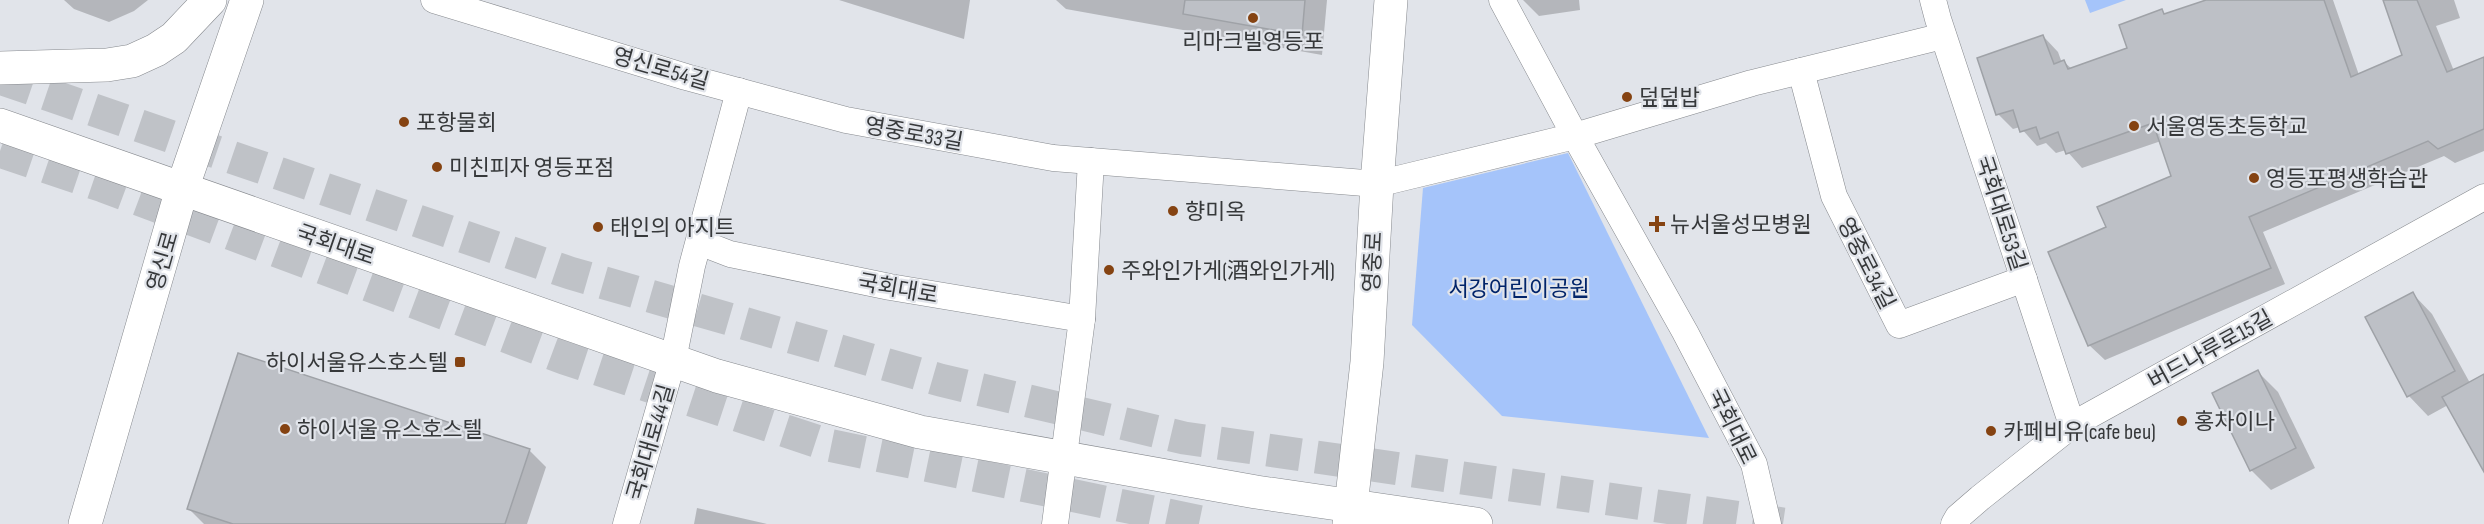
<svg xmlns="http://www.w3.org/2000/svg" width="2484" height="524" font-family="'Sofia Sans Condensed','Noto Sans KR',sans-serif">
  <rect width="100%" height="100%" fill="#e1e4ea"/>
  <!-- green -->
  <g fill="#a5c4fa">
    <path d="M 2085,0 L 2126,0 L 2090,13 Z"/>
    <path d="M 1568,153 L 1709,438 L 1502,416 L 1412,325 L 1423,188 Z"/>
  </g>
  <!-- shadow -->
  <g fill="#0003">
    <path d="M 64,0 L 148,0 L 134,11 L 109,22 L 74,9 Z"/>
    <path d="M 839,0 L 970,0 L 964,39 Z"/>
    <path d="M 1056,0 L 1327,0 L 1322,55 L 1066,9 Z"/>
    <path d="M 1523,0 L 1579,0 L 1580,10 L 1539,16 Z"/>
    <path d="M 2210,0 L 2333,0 L 2359,75 L 2404,56 L 2384,0 L 2454,0 L 2460,18 L 2436,26 L 2454,71 L 2484,58 L 2484,151 L 2455,163 L 2444,156 L 2263,232 L 2285,284 L 2105,360 L 2089,345 L 2108,228 L 2173,177 L 2161,141 L 2082,168 L 2066,150 L 2056,153 L 2046,143 L 2037,146 L 2020,127 L 2013,129 L 1998,114 L 2043,36 L 2058,52 L 2062,63 L 2064,62 L 2072,69 L 2129,49 L 2162,11 L 2166,15 Z"/>
    <path d="M 2413,294 L 2432,314 L 2470,383 L 2484,375 L 2484,469 L 2448,405 L 2428,416 L 2409,396 Z"/>
    <path d="M 2258,372 L 2278,392 L 2315,468 L 2271,490 L 2251,470 Z"/>
    <path d="M 529,450 L 546,467 L 527,524 L 204,524 L 188,508 Z"/>
    <path d="M 697,508 L 767,524 L 694,524 Z"/>
  </g>
  <!-- building -->
  <g fill="#bdc0c6" stroke="#9fa2a7" stroke-width="1.5">
    <path d="M 1185,0 L 1305,0 L 1302,35 L 1183,14 Z"/>
    <path d="M 2206,0 L 2324,0 L 2351,77 L 2402,55 L 2383,0 L 2417,0 L 2447,72 L 2484,57 L 2484,129 L 2438,149 L 2428,141 L 2249,217 L 2271,268 L 2088,346 L 2048,252 L 2106,227 L 2097,207 L 2171,176 L 2153,123 L 2066,154 L 2058,132 L 2040,139 L 2036,127 L 2020,132 L 2013,110 L 1996,115 L 1977,58 L 2043,35 L 2054,64 L 2064,60 L 2068,69 L 2127,48 L 2119,25 L 2162,9 L 2164,14 Z"/>
    <path d="M 2413,292 L 2455,371 L 2407,397 L 2365,317 Z"/>
    <path d="M 238,353 L 530,449 L 505,524 L 233,524 L 187,509 Z"/>
    <path d="M 2258,370 L 2296,448 L 2250,471 L 2212,393 Z"/>
    <path d="M 2484,374 L 2484,472 L 2442,397 Z"/>
  </g>
  <g fill="none" stroke-linecap="round" stroke-linejoin="round">
    <!-- highway-tunnel -->
    <g stroke="#bfc2c7" stroke-width="33" stroke-dasharray="33 16" stroke-linecap="butt">
      <path d="M 0,78 L 570,273 L 940,380 L 1184,438 L 1783,524"/>
      <path d="M 0,151 L 103,186 L 564,358 L 828,445 L 1211,524"/>
    </g>
    <defs>
      <g id="street">
        <path d="M 434,0 L 686,77 L 846,120 L 1053,158 L 1377,184 L 1575,136 L 1752,83 L 1943,36"/>
        <path d="M 1502,0 L 1575,136 L 1685,332 L 1754,464 L 1768,524"/>
        <path d="M 1933,0 L 1938,19 L 2072,425"/>
        <path d="M 1801,71 L 1834,196 L 1899,325 L 2024,279"/>
        <path d="M 699,242 L 730,254 L 890,287 L 1082,319"/>
        <path d="M 626,524 L 673,360 L 692,266 L 739,91"/>
        <path d="M 1055,524 L 1082,319 L 1091,161"/>
        <path d="M 1954,524 L 1958,517 L 1980,498 L 2072,425 L 2484,197"/>
      </g>
      <g id="secondary">
        <path d="M 85,524 L 182,189 L 247,0"/>
        <path d="M 1349,524 L 1367,362 L 1377,184 L 1391,0"/>
      </g>
      <g id="primary">
        <path d="M 0,68 L 107,65 L 132,61 L 156,50 L 174,38 L 210,0"/>
        <path d="M 0,125 L 717,376 L 920,432 L 1256,492 L 1476,524"/>
      </g>
    </defs>
    <!-- street casing -->
    <use href="#street" stroke="#86898e" stroke-width="27"/>
    <!-- secondary casing -->
    <use href="#secondary" stroke="#86898e" stroke-width="34"/>
    <!-- primary casing -->
    <use href="#primary" stroke="#86898e" stroke-width="34"/>
    <!-- street -->
    <use href="#street" stroke="#fff" stroke-width="26"/>
    <!-- secondary -->
    <use href="#secondary" stroke="#fff" stroke-width="33"/>
    <!-- primary -->
    <use href="#primary" stroke="#fff" stroke-width="33"/>
  </g>
  <!-- markers -->
  <g fill="#854312" stroke="#e1e4ea" stroke-width="2">
    <circle cx="1253" cy="18" r="6"/>
    <circle cx="1627" cy="97" r="6"/>
    <circle cx="404" cy="122" r="6"/>
    <circle cx="2134" cy="126" r="6"/>
    <circle cx="437" cy="167" r="6"/>
    <circle cx="2254" cy="178" r="6"/>
    <circle cx="1173" cy="211" r="6"/>
    <path d="M1654 215h6v6h6v6h-6v6h-6v-6h-6v-6h6z"/>
    <circle cx="598" cy="227" r="6"/>
    <circle cx="1109" cy="270" r="6"/>
    <rect x="454" y="356" width="12" height="12" rx="3"/>
    <circle cx="2182" cy="421" r="6"/>
    <circle cx="285" cy="429" r="6"/>
    <circle cx="1991" cy="431" r="6"/>
  </g>
  <g text-anchor="middle" stroke-width="4.5" stroke-linejoin="round" paint-order="stroke">
    <!-- poi labels -->
    <g font-size="22" fill="#36383a" stroke="#e1e4ea" text-anchor="start">
      <text x="1253" y="49" text-anchor="middle">리마크빌영등포</text>
      <text x="1639" y="105">덮덮밥</text>
      <text x="416" y="130">포항물회</text>
      <text x="2146" y="134">서울영동초등학교</text>
      <text x="449" y="175">미친피자 영등포점</text>
      <text x="2266" y="186">영등포평생학습관</text>
      <text x="1185" y="219">향미옥</text>
      <text x="1670" y="232">뉴서울성모병원</text>
      <text x="610" y="235">태인의 아지트</text>
      <text x="1121" y="278">주와인가게(酒와인가게)</text>
      <text x="448" y="370" text-anchor="end">하이서울유스호스텔</text>
      <text x="2194" y="429">홍차이나</text>
      <text x="297" y="437">하이서울 유스호스텔</text>
      <text x="2003" y="439">카페비유(cafe beu)</text>
    </g>
    <!-- street labels -->
    <g font-size="22" fill="#36383a" stroke="#e1e4ea">
      <text transform="translate(661 68) rotate(16)" y="8">영신로54길</text>
      <text transform="translate(914 133) rotate(10)" y="8">영중로33길</text>
      <text transform="translate(2002 213) rotate(72)" y="8">국회대로53길</text>
      <text transform="translate(336 244) rotate(19)" y="8">국회대로</text>
      <text transform="translate(162 261) rotate(-74)" y="8">영신로</text>
      <text transform="translate(1372 262) rotate(-87)" y="8">영중로</text>
      <text transform="translate(1867 263) rotate(63)" y="8">영중로34길</text>
      <text transform="translate(898 288) rotate(10)" y="8">국회대로</text>
      <text transform="translate(2210 349) rotate(-29)" y="8">버드나루로15길</text>
      <text transform="translate(1733 426) rotate(64)" y="8">국회대로</text>
      <text transform="translate(650 442) rotate(-74)" y="8">국회대로44길</text>
    </g>
    <!-- park labels -->
    <g font-size="22" fill="#01246a" stroke="#e1e4ea">
      <text x="1519" y="296">서강어린이공원</text>
    </g>
  </g>
</svg>
